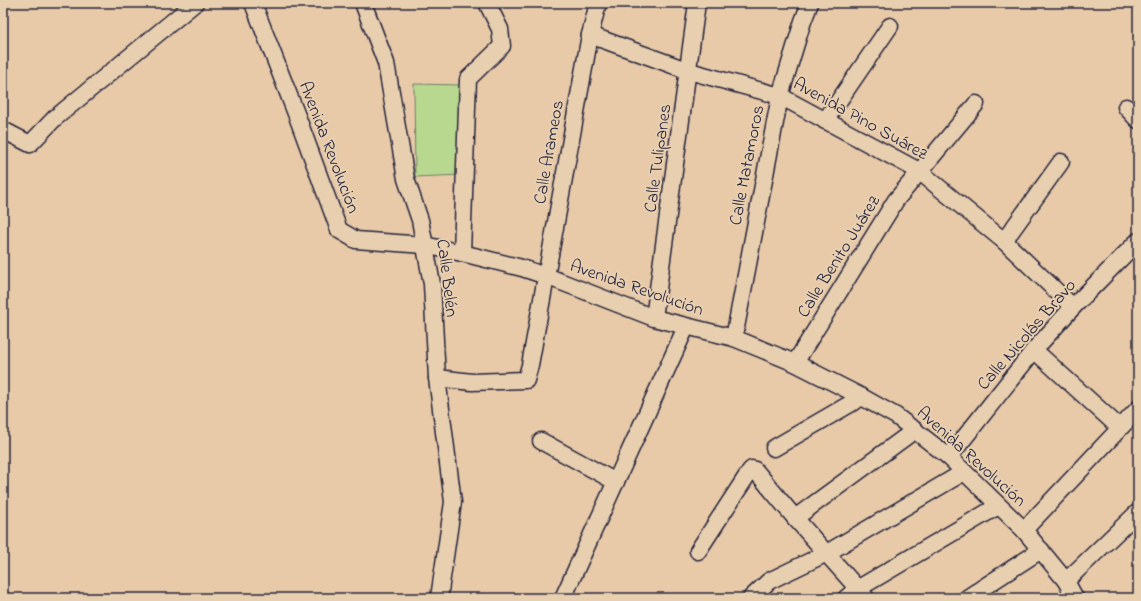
<svg xmlns="http://www.w3.org/2000/svg" width="1141" height="601" font-family="'Indie Flower',sans-serif">
  <rect width="100%" height="100%" fill="#e8caa9"/>
  <filter id="ink" filterUnits="userSpaceOnUse"><feTurbulence type="fractalNoise" baseFrequency=".025" numOctaves="2"/><feDisplacementMap in="SourceGraphic" scale="8" xChannelSelector="R" yChannelSelector="G"/><feConvolveMatrix kernelMatrix="1 2 1 2 8 2 1 2 1" color-interpolation-filters="sRGB"/></filter>
  <g filter="url(#ink)">
    <!-- green -->
    <path fill="#b8d890" stroke="#6d7d66" d="M 414,84 L 461,85 L 461,175 L 415,177 Z"/>
    <g fill="none" stroke-linecap="round" stroke-linejoin="round">
      <defs>
        <g id="street">
          <path d="M 253,3 L 297,116 L 339,230 L 356,240 L 424,245 L 462,253 L 522,268 L 546,276 L 654,318 L 734,338 L 795,363 L 862,397 L 896,416 L 949,457 L 1024,530 L 1066,581 L 1075,598"/>
          <path d="M 363,3 L 386,63 L 406,179 L 420,220 L 432,284 L 437,378 L 453,502 L 439,598"/>
          <path d="M 590,35 L 689,71 L 780,96 L 919,171 L 1004,241 L 1073,307"/>
          <path d="M 1126,107 L 1138,120"/>
          <path d="M 825,121 L 890,26"/>
          <path d="M 3,130 L 30,144 L 55,118 L 195,3"/>
          <path d="M 1004,241 L 1061,162"/>
          <path d="M 462,253 L 468,79 L 502,46 L 500,29 L 487,3"/>
          <path d="M 654,318 L 697,3"/>
          <path d="M 734,338 L 780,96 L 803,21 L 810,3"/>
          <path d="M 1034,350 L 1120,428"/>
          <path d="M 795,363 L 896,200 L 976,104"/>
          <path d="M 437,378 L 472,382 L 526,380 L 530,365 L 590,35 L 598,3"/>
          <path d="M 541,441 L 616,482"/>
          <path d="M 774,448 L 862,397"/>
          <path d="M 949,457 L 1034,350 L 1073,307 L 1138,241"/>
          <path d="M 795,518 L 915,430"/>
          <path d="M 1024,530 L 1138,409"/>
          <path d="M 698,551 L 750,471 L 752,469 L 755,470 L 795,518 L 866,598"/>
          <path d="M 1066,581 L 1138,512"/>
          <path d="M 563,598 L 686,327"/>
          <path d="M 751,598 L 769,581 L 827,553 L 964,472"/>
          <path d="M 846,598 L 859,588 L 998,506"/>
          <path d="M 967,598 L 1041,550"/>
        </g>
      </defs>
      <!-- street casing -->
      <use href="#street" stroke="#22223b" stroke-width="19"/>
      <!-- street -->
      <use href="#street" stroke="#e8cfb0" stroke-width="16"/>
    </g>
  </g>
  <g text-anchor="middle" stroke-width="4" stroke-linejoin="round" paint-order="stroke">
    <!-- street labels -->
    <g font-size="18" fill="#22223b" stroke="#e8cfb0">
      <text transform="translate(861 118) rotate(29)" y="6">Avenida Pino Suárez</text>
      <text transform="translate(330 147) rotate(69)" y="6">Avenida Revolución</text>
      <text transform="translate(548 152) rotate(-80)" y="6">Calle Arameos</text>
      <text transform="translate(657 158) rotate(-82)" y="6">Calle Tulipanes</text>
      <text transform="translate(746 165) rotate(-79)" y="6">Calle Matamoros</text>
      <text transform="translate(838 256) rotate(-58)" y="6">Calle Benito Juárez</text>
      <text transform="translate(448 278) rotate(83)" y="6">Calle Belén</text>
      <text transform="translate(637 287) rotate(19)" y="6">Avenida Revolución</text>
      <text transform="translate(1026 334) rotate(-49)" y="6">Calle Nicolás Bravo</text>
      <text transform="translate(972 456) rotate(42)" y="6">Avenida Revolución</text>
    </g>
  </g>
  <!-- margin -->
  <rect width="1141" height="601" fill="none" stroke="#e8cfb0" stroke-width="16"/>
  <rect x="8" y="8" width="1125" height="585" fill="none" stroke="#22223b" stroke-width="1.5" filter="url(#ink)"/>
</svg>
